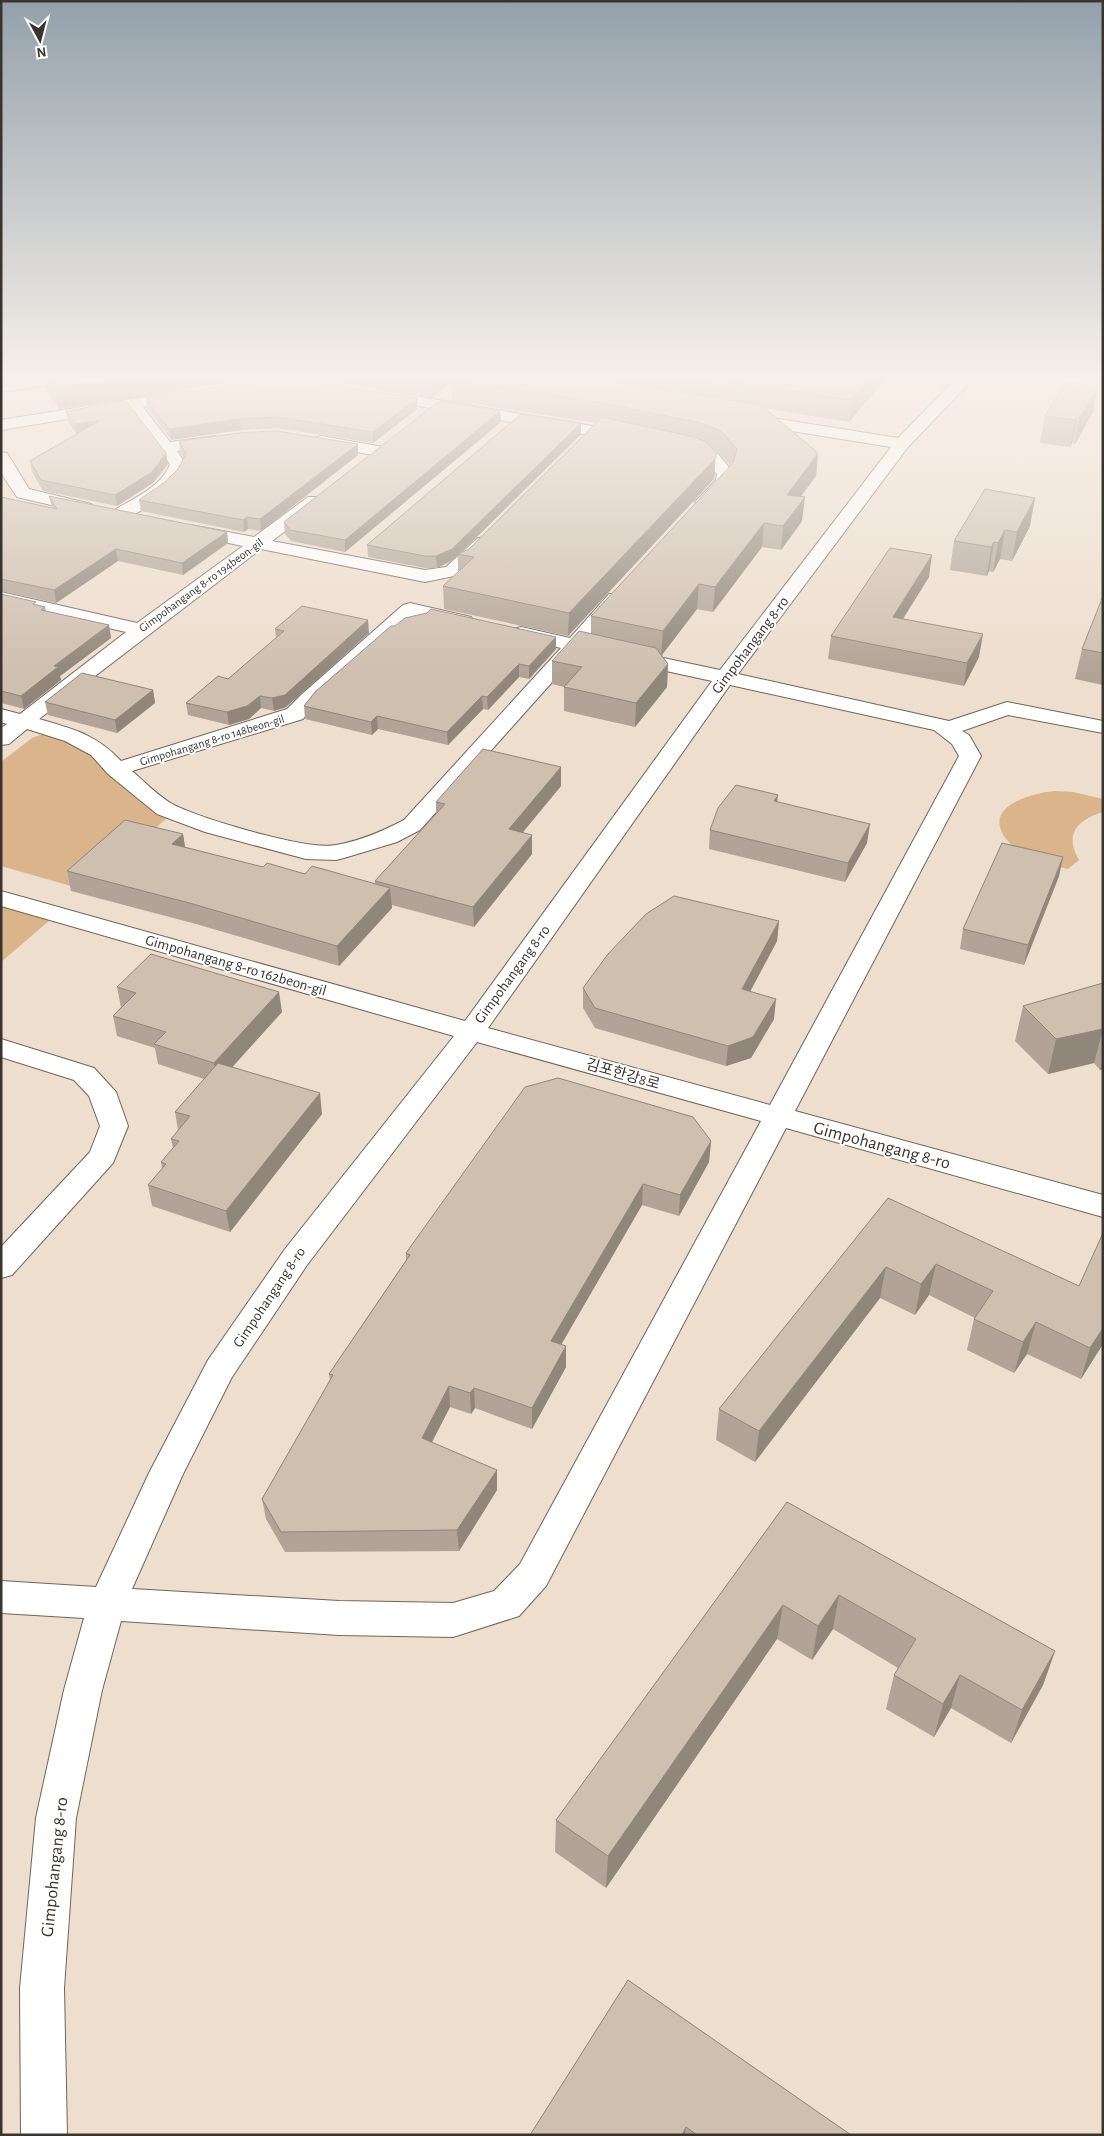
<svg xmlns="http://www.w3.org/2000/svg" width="1104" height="2136" font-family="'Alegreya Sans','Noto Sans KR',sans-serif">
  <rect width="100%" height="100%" fill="#eddece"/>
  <!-- green -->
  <g fill="#dab48b">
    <path d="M 45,733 L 72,738 L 147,804 L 167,818 L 85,890 L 1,866 L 1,762 L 32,738 Z"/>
    <path d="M 1055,791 L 1073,792 L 1103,799 L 1103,812 C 1077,820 1064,834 1079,860 L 1068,869 C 1048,864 1021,857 1007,840 C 980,806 1032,793 1055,791 Z"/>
    <path d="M 1,905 L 50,920 L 1,962 Z"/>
  </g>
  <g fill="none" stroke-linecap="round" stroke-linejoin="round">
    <defs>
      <g id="minor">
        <path d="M 46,376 L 85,376 L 77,381 L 1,392 L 1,382 Z"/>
        <path d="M 959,376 L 976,376 L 908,447 L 738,674 L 949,721 L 1007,702 L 1103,721 L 1103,733 L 1008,715 L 962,731 L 969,735 L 981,756 L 795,1111 L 1103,1195 L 1103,1217 L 786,1128 L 546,1586 L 519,1616 L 453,1637 L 339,1635 L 121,1621 L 102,1690 L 76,1818 L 64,1988 L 67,2135 L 21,2135 L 20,1988 L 36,1818 L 64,1690 L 84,1618 L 1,1613 L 1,1581 L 96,1587 L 149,1473 L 208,1360 L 285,1249 L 454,1036 L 1,906 L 1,891 L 465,1021 L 712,681 L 579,652 L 420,830 L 397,842 L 344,858 L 336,860 L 306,859 L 205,832 L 157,814 L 108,774 L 91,755 L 65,741 L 27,729 L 9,744 L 1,745 L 1,728 L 7,724 L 1,722 L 1,709 L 20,714 L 126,632 L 1,604 L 1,592 L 137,623 L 243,546 L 185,534 L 182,530 L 185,526 L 191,525 L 254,537 L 308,497 L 320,497 L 323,501 L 320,505 L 272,541 L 425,570 L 446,567 L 478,538 L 490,538 L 493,542 L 490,546 L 459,575 L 425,582 L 261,549 L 39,719 C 73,729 96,734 121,761 L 287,709 L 301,695 L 403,605 L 410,603 L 471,617 L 474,621 L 471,625 L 464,627 L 414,616 L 315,703 L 303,719 L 132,771 C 145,782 159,797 174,805 C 202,819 308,851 336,845 C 360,841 383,831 404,820 L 561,648 L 514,637 L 511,633 L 514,629 L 521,627 L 570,638 L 609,594 L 623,594 L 626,598 L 588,642 L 720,670 L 891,447 L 748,424 L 742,422 L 740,419 L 742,416 L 748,414 L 898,438 ZM 730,685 L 934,730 L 952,744 L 959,756 L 770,1105 L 488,1028 ZM 477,1042 L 761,1121 L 520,1564 L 494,1591 L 453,1603 L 339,1601 L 132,1589 L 183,1474 L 232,1377 L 307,1265 Z"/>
        <path d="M 379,390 L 628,432 L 636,437 L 628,442 L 373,398 L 371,395 Z"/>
        <path d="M 182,391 L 190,396 L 188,399 L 143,407 L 170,442 L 216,436 L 224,441 L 216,446 L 177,451 L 186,464 C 179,486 141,515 119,520 L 113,519 L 110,515 L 113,511 C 132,499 162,487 170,464 L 129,409 L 1,430 L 1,420 Z"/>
        <path d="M 321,436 L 378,446 L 384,447 L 386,451 L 384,455 L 378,456 L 315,444 L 313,441 L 315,438 Z"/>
        <path d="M 682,443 L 718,454 L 734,473 L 730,485 L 710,506 L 698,506 L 695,502 L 716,480 L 717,474 L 706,462 L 676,452 L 674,448 L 676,444 Z"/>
        <path d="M 1,452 L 7,453 L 29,489 L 91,504 L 94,508 L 91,512 L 85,513 L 17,497 L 1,473 Z"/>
        <path d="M 1,1039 L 94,1068 L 116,1092 L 128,1126 L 113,1163 L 12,1275 L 1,1278 L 1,1247 L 90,1152 L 100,1126 L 89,1096 L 74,1080 L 1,1057 Z"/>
      </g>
    </defs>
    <!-- minor casing -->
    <use href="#minor" stroke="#726557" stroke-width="2"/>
    <!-- minor -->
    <use href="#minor" fill="#fff" fill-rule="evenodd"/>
  </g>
  <!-- wall -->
  <g fill="#b1a496">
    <path d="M 44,376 L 888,376 L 849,422 L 764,408 L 818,453 L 816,476 L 800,497 L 802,521 L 781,550 L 762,547 L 713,612 L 697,609 L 662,655 L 668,664 L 667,687 L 635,727 L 564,711 L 564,687 L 552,684 L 552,661 L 591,634 L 591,616 L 731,466 L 719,453 L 714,451 L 715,475 L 714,479 L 568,636 L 444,609 L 443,586 L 458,572 L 458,556 L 453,560 L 437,568 L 425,568 L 368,557 L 367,545 L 581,423 L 581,434 L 462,552 L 469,549 L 596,423 L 452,401 L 452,382 L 432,398 L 320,380 L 263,380 L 225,383 L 59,409 L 47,391 Z"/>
    <path d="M 146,398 L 417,409 L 373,443 L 277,428 L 241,430 L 171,440 L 147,408 Z"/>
    <path d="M 66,411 L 168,464 L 153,483 L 117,506 L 43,491 L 32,472 L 30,461 L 76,434 L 68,421 Z"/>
    <path d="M 500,411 L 501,422 L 345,552 L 291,541 L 285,534 L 284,522 Z"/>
    <path d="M 1093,412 L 1075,444 L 1072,443 L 1070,447 L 1040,443 L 1045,416 Z"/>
    <path d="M 179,441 L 358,455 L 261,531 L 248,529 L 244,532 L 141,511 L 139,500 L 165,482 L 178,469 L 184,458 L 180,452 Z"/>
    <path d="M 985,489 L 1030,526 L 1012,561 L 1000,559 L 993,572 L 989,571 L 987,576 L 950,570 L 954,541 Z"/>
    <path d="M 49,496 L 227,532 L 228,543 L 183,575 L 118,561 L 56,603 L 1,591 L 1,497 L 52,508 Z"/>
    <path d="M 929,577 L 903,619 L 979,657 L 964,686 L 828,659 L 831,636 Z"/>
    <path d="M 1,594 L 45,607 L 46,611 L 109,625 L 111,638 L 60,676 L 61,680 L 24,709 L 1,703 Z"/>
    <path d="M 1103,596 L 1103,685 L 1075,679 L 1082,649 Z"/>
    <path d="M 395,626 L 556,637 L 556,649 L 529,679 L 519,677 L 488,710 L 483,709 L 448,745 L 378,729 L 372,735 L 305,719 L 304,706 Z"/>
    <path d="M 275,629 L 369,633 L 286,707 L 274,711 L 261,708 L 249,719 L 229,725 L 188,715 L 186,703 L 228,679 L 276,638 Z"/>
    <path d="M 153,690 L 155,703 L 117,733 L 48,715 L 45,702 Z"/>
    <path d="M 561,767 L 561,786 L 522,833 L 532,854 L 474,927 L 392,905 L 392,908 L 339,966 L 196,924 L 71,891 L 67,871 L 183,834 L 185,847 L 263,867 L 375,884 L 375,881 L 436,814 L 436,802 Z"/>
    <path d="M 777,802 L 867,843 L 845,882 L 709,849 L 710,830 Z"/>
    <path d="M 1063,857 L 1059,876 L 1024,965 L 960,949 L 963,929 Z"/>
    <path d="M 779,921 L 777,941 L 750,992 L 774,1019 L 751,1058 L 726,1066 L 595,1028 L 583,1008 L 583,988 Z"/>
    <path d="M 1103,983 L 1103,1069 L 1100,1070 L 1094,1063 L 1048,1074 L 1015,1041 L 1023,1006 Z"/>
    <path d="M 117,987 L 282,1012 L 232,1067 L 322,1114 L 230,1232 L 152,1206 L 148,1185 L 162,1169 L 161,1162 L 173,1148 L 171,1139 L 178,1130 L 175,1112 L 204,1079 L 158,1064 L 155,1048 L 117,1036 L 113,1016 L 121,1007 Z"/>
    <path d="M 711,1141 L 709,1162 L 679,1216 L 642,1205 L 561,1345 L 566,1367 L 532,1429 L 475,1408 L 471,1414 L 450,1407 L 432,1442 L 497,1490 L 459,1551 L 285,1552 L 266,1519 L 262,1499 L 330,1380 L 329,1374 L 406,1260 L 406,1253 Z"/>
    <path d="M 888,1198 L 1103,1344 L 1081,1379 L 1027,1354 L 1014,1373 L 967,1350 L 974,1319 L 975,1318 L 929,1295 L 915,1315 L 880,1298 L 755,1462 L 716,1440 L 719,1409 Z"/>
    <path d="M 787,1502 L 1055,1651 L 1043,1685 L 1011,1743 L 951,1708 L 934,1737 L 886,1709 L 894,1675 L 898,1668 L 833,1629 L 812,1660 L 777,1639 L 606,1888 L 555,1852 L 556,1820 Z"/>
    <path d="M 628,1980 L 851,2135 L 530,2135 Z"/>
  </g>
  <!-- shaded-wall -->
  <g fill="#90867a">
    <path d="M 132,376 L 262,376 L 263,380 L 225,383 L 59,409 L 55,388 Z"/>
    <path d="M 432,376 L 460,376 L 452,380 L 452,382 L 432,398 L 431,377 Z"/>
    <path d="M 872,376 L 888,376 L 849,422 L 851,400 Z"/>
    <path d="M 1098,386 L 1093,412 L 1075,444 L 1080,417 Z"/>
    <path d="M 417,398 L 417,409 L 373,443 L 373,432 Z"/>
    <path d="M 500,411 L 501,422 L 345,552 L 345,540 Z"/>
    <path d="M 1077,417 L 1072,443 L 1070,447 L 1075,420 Z"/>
    <path d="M 239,419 L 241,430 L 171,440 L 169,429 Z"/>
    <path d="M 99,421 L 77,435 L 75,424 Z"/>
    <path d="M 581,423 L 581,434 L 459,554 L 458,554 L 458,556 L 453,560 L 437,568 L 436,556 Z"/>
    <path d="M 358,444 L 358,455 L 261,531 L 260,519 Z"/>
    <path d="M 166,453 L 168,464 L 153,483 L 117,506 L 115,495 Z"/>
    <path d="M 716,453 L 714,479 L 568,636 L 569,613 Z"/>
    <path d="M 818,453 L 816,476 L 785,518 L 787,495 Z"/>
    <path d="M 805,497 L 802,521 L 781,550 L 783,526 Z"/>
    <path d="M 1035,498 L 1030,526 L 1012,561 L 1017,532 Z"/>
    <path d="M 247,517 L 248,529 L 244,532 L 243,520 Z"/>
    <path d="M 764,523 L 762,547 L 713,612 L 715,587 Z"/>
    <path d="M 1005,530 L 1000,559 L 993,572 L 998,543 Z"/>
    <path d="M 227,532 L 228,543 L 183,575 L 182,563 Z"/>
    <path d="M 994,542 L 989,571 L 987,576 L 991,547 Z"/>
    <path d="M 116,549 L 118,561 L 56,603 L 54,590 Z"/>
    <path d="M 932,555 L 929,577 L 890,639 L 893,617 Z"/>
    <path d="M 699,584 L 697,609 L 661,656 L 663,631 Z"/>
    <path d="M 368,620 L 369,633 L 286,707 L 274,711 L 272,698 Z"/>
    <path d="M 109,625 L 111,638 L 60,676 L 61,680 L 24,709 L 21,696 L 54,666 Z"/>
    <path d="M 983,634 L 979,657 L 964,686 L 967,663 Z"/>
    <path d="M 556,637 L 556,649 L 529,679 L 529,666 Z"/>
    <path d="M 519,664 L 519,677 L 488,710 L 487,697 Z"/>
    <path d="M 668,664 L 667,687 L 635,727 L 636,703 Z"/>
    <path d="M 153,690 L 155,703 L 117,733 L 115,720 Z"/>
    <path d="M 260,696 L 261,708 L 249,719 L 229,725 L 227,712 Z"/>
    <path d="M 482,696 L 483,709 L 448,745 L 447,732 Z"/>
    <path d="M 377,716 L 378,729 L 372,735 L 371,722 Z"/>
    <path d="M 561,767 L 561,786 L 509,849 L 509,829 Z"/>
    <path d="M 778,795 L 776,814 L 774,801 Z"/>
    <path d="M 870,824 L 867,843 L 845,882 L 848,863 Z"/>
    <path d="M 183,834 L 186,854 L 172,844 Z"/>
    <path d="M 532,835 L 532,854 L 474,927 L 473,907 Z"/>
    <path d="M 1063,857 L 1059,876 L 1024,965 L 1028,945 Z"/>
    <path d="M 390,888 L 392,908 L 339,966 L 337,946 Z"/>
    <path d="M 779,921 L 777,941 L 740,1010 L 742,989 Z"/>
    <path d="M 279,992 L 282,1012 L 217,1084 L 214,1063 Z"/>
    <path d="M 776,999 L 774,1019 L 751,1058 L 726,1066 L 728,1046 Z"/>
    <path d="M 1103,1029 L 1094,1063 L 1048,1074 L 1056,1039 Z"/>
    <path d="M 1103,1060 L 1103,1069 L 1100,1070 Z"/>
    <path d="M 320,1093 L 322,1114 L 230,1232 L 226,1211 Z"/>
    <path d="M 711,1141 L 709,1162 L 679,1216 L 680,1195 Z"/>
    <path d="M 643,1184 L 642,1205 L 551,1362 L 551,1341 Z"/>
    <path d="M 936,1264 L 929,1295 L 915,1315 L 921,1284 Z"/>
    <path d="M 886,1267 L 880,1298 L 755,1462 L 759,1431 Z"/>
    <path d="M 1036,1322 L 1027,1354 L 1014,1373 L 1023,1342 Z"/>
    <path d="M 1103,1328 L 1103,1344 L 1081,1379 L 1090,1348 Z"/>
    <path d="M 566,1346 L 566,1367 L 532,1429 L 532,1408 Z"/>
    <path d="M 449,1386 L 450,1407 L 423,1459 L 422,1438 Z"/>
    <path d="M 474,1388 L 475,1408 L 471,1414 L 470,1393 Z"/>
    <path d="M 497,1470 L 497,1490 L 459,1551 L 457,1530 Z"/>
    <path d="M 839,1595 L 833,1629 L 812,1660 L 818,1626 Z"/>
    <path d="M 783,1605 L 777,1639 L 606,1888 L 608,1856 Z"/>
    <path d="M 1055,1651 L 1043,1685 L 1011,1743 L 1022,1710 Z"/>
    <path d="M 960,1675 L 951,1708 L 934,1737 L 943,1704 Z"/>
    <path d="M 686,2127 L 685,2135 L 682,2135 Z"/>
  </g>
  <!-- building -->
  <g fill="#cebfaf" stroke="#90867a">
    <path d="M 47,376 L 132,376 L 55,388 Z"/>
    <path d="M 456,376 L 579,376 L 761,405 L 818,453 L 787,495 L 805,497 L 783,526 L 764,523 L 715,587 L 699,584 L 663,631 L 591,616 L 733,463 L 737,449 L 721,431 L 701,423 L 598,402 L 452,380 Z"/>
    <path d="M 662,376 L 872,376 L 851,400 L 732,382 L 741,389 Z"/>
    <path d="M 1066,382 L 1098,386 L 1080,417 L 1077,417 L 1075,420 L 1045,416 Z"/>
    <path d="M 262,383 L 319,383 L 417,398 L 373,432 L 276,417 L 239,419 L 169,429 L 146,398 L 224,386 Z"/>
    <path d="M 126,401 L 166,453 L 152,472 L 115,495 L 41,480 L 30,461 L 99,421 L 75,424 L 66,411 Z"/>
    <path d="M 439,401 L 500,411 L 345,540 L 290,530 L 284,522 Z"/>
    <path d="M 521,414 L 581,423 L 452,549 L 436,556 L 425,556 L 367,545 Z"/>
    <path d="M 602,417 L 694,437 L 706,442 L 716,453 L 716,458 L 569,613 L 443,586 L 474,557 L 458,554 L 469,549 Z"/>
    <path d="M 276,431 L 358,444 L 260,519 L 247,517 L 243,520 L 139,500 L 165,482 L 178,469 L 186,454 L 179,441 L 240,433 Z"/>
    <path d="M 985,489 L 1035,498 L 1017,532 L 1005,530 L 998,543 L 994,542 L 991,547 L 954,541 Z"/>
    <path d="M 49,496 L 227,532 L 182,563 L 116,549 L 54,590 L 1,579 L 1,497 L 57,509 Z"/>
    <path d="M 890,548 L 932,555 L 893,617 L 983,634 L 967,663 L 831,636 Z"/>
    <path d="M 1,594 L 36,602 L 33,604 L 45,607 L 41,610 L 109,625 L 54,666 L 58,667 L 21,696 L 1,691 Z"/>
    <path d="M 1103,596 L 1103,653 L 1082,649 Z"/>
    <path d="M 302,606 L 368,620 L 285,695 L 272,698 L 260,696 L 247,706 L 227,712 L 186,703 L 218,676 L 228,679 L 284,631 L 275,629 Z"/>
    <path d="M 431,609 L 556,637 L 529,666 L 519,664 L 487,697 L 482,696 L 447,732 L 377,716 L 371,722 L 304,706 L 315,692 L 391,626 L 395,626 L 405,618 L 427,613 Z"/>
    <path d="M 579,631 L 656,648 L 668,664 L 636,703 L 564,687 L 582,667 L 552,661 Z"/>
    <path d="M 82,673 L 153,690 L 115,720 L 45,702 Z"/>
    <path d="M 483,749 L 561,767 L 509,829 L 532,835 L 473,907 L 375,881 L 445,804 L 436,802 Z"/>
    <path d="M 736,785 L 778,795 L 774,801 L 870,824 L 848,863 L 710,830 L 718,808 Z"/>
    <path d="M 125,820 L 183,834 L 172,844 L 263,867 L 267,863 L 305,874 L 312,866 L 390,888 L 337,946 L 193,904 L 67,871 Z"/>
    <path d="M 1002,843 L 1063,857 L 1028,945 L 963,929 Z"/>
    <path d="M 674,896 L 779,921 L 742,989 L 776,999 L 753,1037 L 728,1046 L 595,1008 L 583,988 L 608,954 L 646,914 Z"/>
    <path d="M 151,954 L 279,992 L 214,1063 L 154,1044 L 166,1032 L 113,1016 L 136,993 L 117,987 Z"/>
    <path d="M 1103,983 L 1103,1029 L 1056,1039 L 1023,1006 Z"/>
    <path d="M 218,1063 L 320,1093 L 226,1211 L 148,1185 L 166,1164 L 161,1162 L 179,1141 L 171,1139 L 190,1116 L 175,1112 Z"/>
    <path d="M 558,1078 L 693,1117 L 711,1141 L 680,1195 L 643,1184 L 551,1341 L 566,1346 L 532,1408 L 474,1388 L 470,1393 L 449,1386 L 422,1438 L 497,1470 L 457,1530 L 281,1532 L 262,1499 L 333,1375 L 329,1374 L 410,1255 L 406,1253 L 525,1087 Z"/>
    <path d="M 888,1198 L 1079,1286 L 1103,1233 L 1103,1328 L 1090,1348 L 1036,1322 L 1023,1342 L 974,1319 L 993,1291 L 936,1264 L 921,1284 L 886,1267 L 759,1431 L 719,1409 Z"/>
    <path d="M 787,1502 L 1055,1651 L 1022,1710 L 960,1675 L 943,1704 L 894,1675 L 916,1639 L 839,1595 L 818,1626 L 783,1605 L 608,1856 L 556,1820 Z"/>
    <path d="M 628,1980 L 851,2135 L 697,2135 L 686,2127 L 682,2135 L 530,2135 Z"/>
  </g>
  <!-- sky -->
  <linearGradient id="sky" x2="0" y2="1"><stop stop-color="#93a1ab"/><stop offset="0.56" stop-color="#f7f0e9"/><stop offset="1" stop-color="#f7f0e9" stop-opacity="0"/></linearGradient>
  <rect width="1104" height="675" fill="url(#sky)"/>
  <g text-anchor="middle" stroke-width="4" stroke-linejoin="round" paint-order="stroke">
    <!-- far-street labels -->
    <g font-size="12" fill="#3a342e" stroke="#fff">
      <text transform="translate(201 585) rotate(-36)" y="4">Gimpohangang 8-ro 194beon-gil</text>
      <text transform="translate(212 740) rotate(-17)" y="4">Gimpohangang 8-ro 148beon-gil</text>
    </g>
    <!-- street labels -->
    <g font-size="15" fill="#3a342e" stroke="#fff">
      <text transform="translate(750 645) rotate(-53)" y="5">Gimpohangang 8-ro</text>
      <text transform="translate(236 965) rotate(16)" y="5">Gimpohangang 8-ro 162beon-gil</text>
      <text transform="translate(512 974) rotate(-54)" y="5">Gimpohangang 8-ro</text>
      <text transform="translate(623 1074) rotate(16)" y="5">김포한강8로</text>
      <text transform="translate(269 1297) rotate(-56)" y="5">Gimpohangang 8-ro</text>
    </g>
    <!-- near-street labels -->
    <g font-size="18" fill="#3a342e" stroke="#fff">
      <text transform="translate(882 1145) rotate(15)" y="6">Gimpohangang 8-ro</text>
      <text transform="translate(54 1867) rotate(-84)" y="6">Gimpohangang 8-ro</text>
    </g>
  </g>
  <!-- border -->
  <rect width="1104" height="2136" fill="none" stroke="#3a342e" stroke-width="5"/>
  <!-- north arrow -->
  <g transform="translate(40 40) rotate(173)" stroke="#ffffff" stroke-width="4" paint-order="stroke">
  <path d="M0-4L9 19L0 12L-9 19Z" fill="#3a342e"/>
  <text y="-8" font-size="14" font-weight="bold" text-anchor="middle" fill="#3a342e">N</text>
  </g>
</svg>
